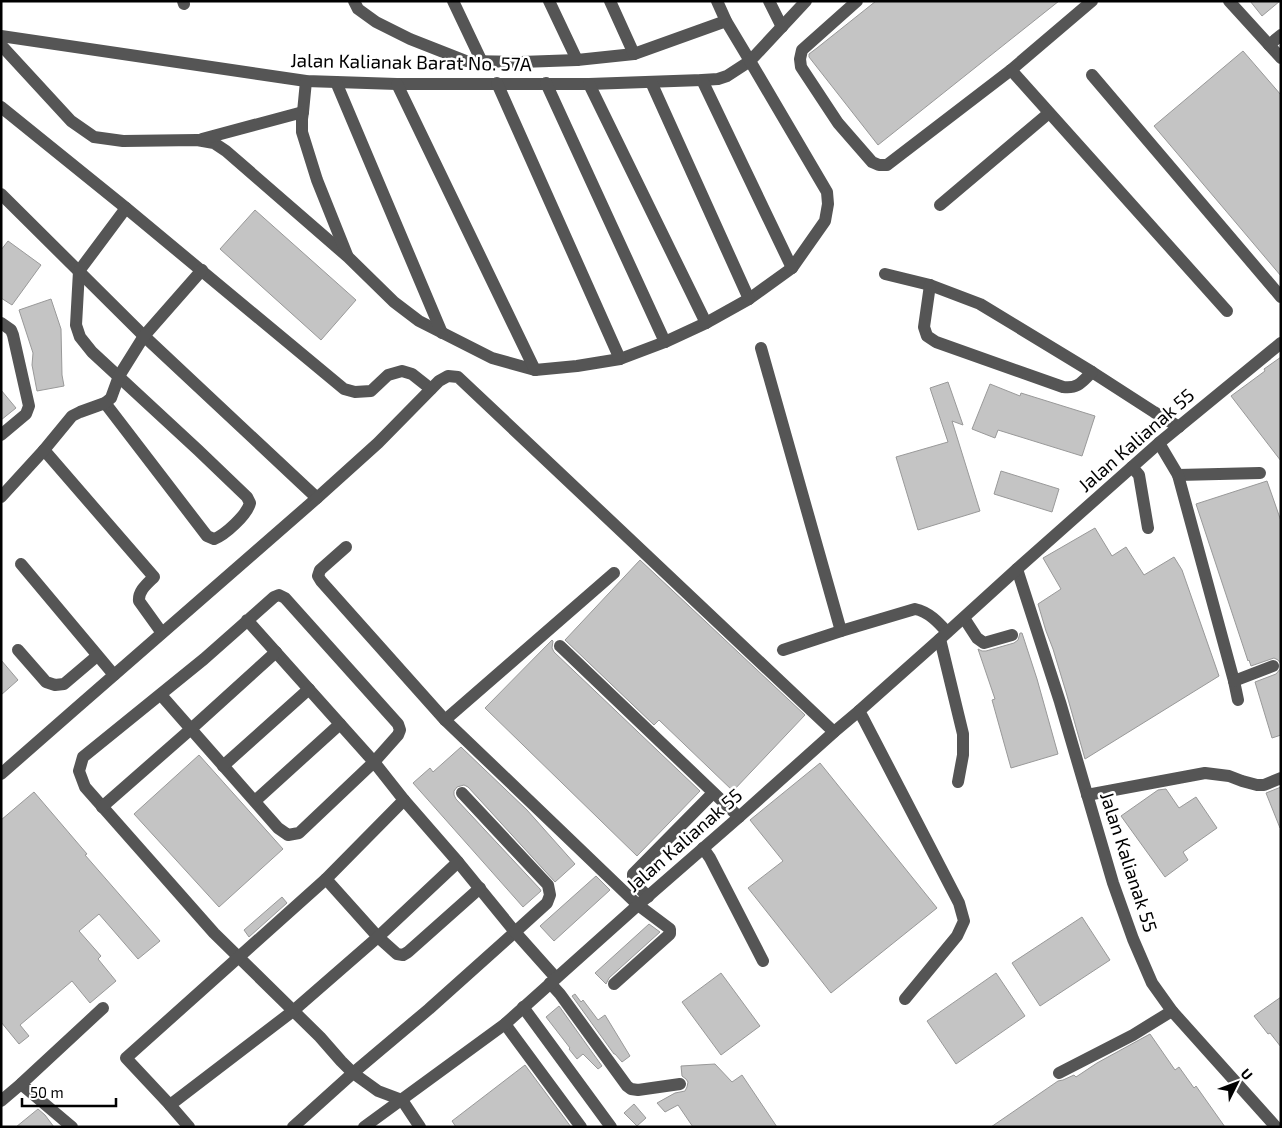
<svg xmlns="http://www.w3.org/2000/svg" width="1282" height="1128" font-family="'Exo 2',sans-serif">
  <rect width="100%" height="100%" fill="#fff"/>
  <!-- building -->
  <g fill="#c4c4c4" stroke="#999">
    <path d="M 876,1 L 1059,1 L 878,145 L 809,57 L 809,54 L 817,48 Z"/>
    <path d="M 1250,1 L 1280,1 L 1262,16 Z"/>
    <path d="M 1243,51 L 1281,95 L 1281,276 L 1154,126 Z"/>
    <path d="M 255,210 L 356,300 L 321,340 L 220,249 Z"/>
    <path d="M 8,241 L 41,265 L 12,305 L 1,298 L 1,250 Z"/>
    <path d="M 51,299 L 61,329 L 62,375 L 64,386 L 37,391 L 32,365 L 33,353 L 19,310 Z"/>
    <path d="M 1281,357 L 1281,461 L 1231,396 L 1265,371 L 1264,369 Z"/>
    <path d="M 948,382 L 963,425 L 952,421 L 980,511 L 918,530 L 896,457 L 948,442 L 930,388 Z"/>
    <path d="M 990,384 L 1020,396 L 1021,393 L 1095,416 L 1082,456 L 998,430 L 995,438 L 972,429 Z"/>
    <path d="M 1,390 L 16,408 L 1,420 Z"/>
    <path d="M 1001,471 L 1059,489 L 1052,512 L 994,494 Z"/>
    <path d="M 1267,481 L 1281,521 L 1281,664 L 1278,660 L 1274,658 L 1251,666 L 1249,660 L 1248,661 L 1196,504 Z"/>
    <path d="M 1095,528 L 1112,556 L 1126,547 L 1144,575 L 1174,557 L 1182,570 L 1219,676 L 1085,759 L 1066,692 L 1053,649 L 1046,631 L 1038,604 L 1061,589 L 1043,558 Z"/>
    <path d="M 640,560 L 805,715 L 733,791 L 659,720 L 654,725 L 565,640 Z"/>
    <path d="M 1020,633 L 1022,633 L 1037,679 L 1058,754 L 1011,768 L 992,700 L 995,699 L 978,649 L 982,651 L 986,651 L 1014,643 L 1018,640 Z"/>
    <path d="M 552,640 L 553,641 L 552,648 L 554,652 L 700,791 L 637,856 L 485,708 Z"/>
    <path d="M 1,660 L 18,680 L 1,695 Z"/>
    <path d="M 1281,668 L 1281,735 L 1272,738 L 1255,682 L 1276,674 Z"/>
    <path d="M 461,747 L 527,810 L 575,864 L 555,882 L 468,787 L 464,785 L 457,787 L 454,791 L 454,795 L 456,799 L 540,889 L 541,891 L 523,907 L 413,783 L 430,768 L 433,772 Z"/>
    <path d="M 199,755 L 283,849 L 219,907 L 134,814 Z"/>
    <path d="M 820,763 L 937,908 L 831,993 L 748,888 L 783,861 L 750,820 Z"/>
    <path d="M 1281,787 L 1281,828 L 1280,828 L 1266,793 Z"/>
    <path d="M 1166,789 L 1179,808 L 1196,797 L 1217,828 L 1183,852 L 1188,860 L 1165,877 L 1121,816 L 1158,790 Z"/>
    <path d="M 34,792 L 87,854 L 85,855 L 160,941 L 138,959 L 99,914 L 79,931 L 101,956 L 98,959 L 116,981 L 90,1003 L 72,981 L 20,1025 L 29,1036 L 19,1044 L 1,1022 L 1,820 Z"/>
    <path d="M 596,876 L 610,890 L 554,941 L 540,926 Z"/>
    <path d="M 282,897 L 287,903 L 249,937 L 244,930 Z"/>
    <path d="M 1082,917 L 1110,960 L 1040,1006 L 1012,963 Z"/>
    <path d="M 649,924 L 660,932 L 609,978 L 606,984 L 595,973 Z"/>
    <path d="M 721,973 L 760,1026 L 721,1055 L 682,1002 Z"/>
    <path d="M 996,973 L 1025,1016 L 956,1064 L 927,1021 Z"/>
    <path d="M 575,994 L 581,1002 L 583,1000 L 598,1020 L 605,1015 L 630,1056 L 622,1062 L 615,1054 L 614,1054 L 572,996 Z"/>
    <path d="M 1281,997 L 1281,1047 L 1270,1033 L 1268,1034 L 1254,1016 Z"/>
    <path d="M 559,1006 L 602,1066 L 598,1069 L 583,1054 L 577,1059 L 569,1049 L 570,1048 L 546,1017 Z"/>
    <path d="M 1150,1034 L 1175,1070 L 1179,1067 L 1194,1088 L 1196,1086 L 1225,1127 L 991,1127 L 1058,1081 L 1063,1080 L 1074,1075 L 1076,1077 L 1097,1063 Z"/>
    <path d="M 715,1064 L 732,1082 L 742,1075 L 777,1127 L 693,1127 L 678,1105 L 665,1112 L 657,1103 L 675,1093 L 685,1091 L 687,1087 L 688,1082 L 686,1079 L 682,1076 L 681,1066 Z"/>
    <path d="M 525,1065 L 571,1127 L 456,1127 L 452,1121 Z"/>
    <path d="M 634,1104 L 646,1118 L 637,1126 L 624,1113 Z"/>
    <path d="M 38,1109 L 45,1115 L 54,1127 L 16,1127 Z"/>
  </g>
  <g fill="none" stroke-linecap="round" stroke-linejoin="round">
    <!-- minor -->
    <g stroke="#555" stroke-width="12">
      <path d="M 183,1 L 184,4"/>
      <path d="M 354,1 L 358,9 L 376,22 L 410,39 L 466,61 L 521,62 L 577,60 L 634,54 L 726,21"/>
      <path d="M 453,1 L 482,62"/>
      <path d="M 549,1 L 577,60"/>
      <path d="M 610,1 L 634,54"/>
      <path d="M 769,1 L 782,27"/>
      <path d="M 857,1 L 802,50 L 800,59 L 801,67 L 838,123 L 872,162 L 879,165 L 887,165 L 1011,70 L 1092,1"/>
      <path d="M 1229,1 L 1281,58"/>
      <path d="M 1,36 L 306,81 L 397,84 L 589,84 L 702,80 L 718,79 L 727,76 L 750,61 L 726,21 L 717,1"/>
      <path d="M 1,45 L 71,121 L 94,137 L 123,141 L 197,140 L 214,143 L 226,151 L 348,257 L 394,302 L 419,321 L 492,358 L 535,370 L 577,366 L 620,359 L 665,342 L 706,323 L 749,299 L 792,268 L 825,221 L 828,204 L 827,192 L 750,61 L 806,1"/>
      <path d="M 1269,45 L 1281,35"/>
      <path d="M 1011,70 L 1227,311"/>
      <path d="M 1092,75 L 1281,297"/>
      <path d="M 702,80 L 792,268"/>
      <path d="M 306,81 L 303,112 L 302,119 L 302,132 L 317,180 L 347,255"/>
      <path d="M 336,82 L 442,333"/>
      <path d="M 651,82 L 749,299"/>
      <path d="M 497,83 L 620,359"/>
      <path d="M 546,83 L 665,342"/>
      <path d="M 397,84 L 535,370"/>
      <path d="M 589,84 L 706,323"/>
      <path d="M 1,107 L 126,208 L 344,389 L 355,392 L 371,391 L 388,375 L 402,371 L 412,374 L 431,389"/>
      <path d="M 202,139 L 303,112"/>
      <path d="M 1,194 L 144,336 L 317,498"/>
      <path d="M 940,205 L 1049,113"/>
      <path d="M 885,274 L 930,285 L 980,304 L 1092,372 L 1154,412 L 1179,427"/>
      <path d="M 930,285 L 924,327 L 927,336 L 936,342 L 1063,387 C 1078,389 1082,382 1092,372"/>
      <path d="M 1,323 L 11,330 L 13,335 L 29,406 L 26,414 L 1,435"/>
      <path d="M 761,348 L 841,631 L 915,609 C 929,612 938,622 947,632"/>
      <path d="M 105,403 L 207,536 L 214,539 C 225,535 247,515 250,503 L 247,497 L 198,450 L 92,352 L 80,337 L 76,325 L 79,271 L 126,208"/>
      <path d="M 1159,443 L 1178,475 L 1260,473"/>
      <path d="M 44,450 L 154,577 C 147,584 138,591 139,601 L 162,633"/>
      <path d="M 1132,467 L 1139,475 L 1148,528"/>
      <path d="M 1178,475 L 1234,681 L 1238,700"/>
      <path d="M 1,497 L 44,450 L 72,416 L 80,412 L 105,403 L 111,398 L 119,376 L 144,336 L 202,270"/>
      <path d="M 346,547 L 320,570 L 318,576 L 321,581 L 445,720 L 638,905 L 670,929 L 670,934 L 614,984"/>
      <path d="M 21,564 L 114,675"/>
      <path d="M 1017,569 L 1060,702 L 1113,883 L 1133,939 L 1152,983 L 1172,1011 L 1276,1127"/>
      <path d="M 964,618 L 977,638 L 984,643 L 1012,635"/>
      <path d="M 940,639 L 963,734 L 963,755 L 958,782"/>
      <path d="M 560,646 L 739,817"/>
      <path d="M 18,650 L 46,682 L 55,685 L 64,684 L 97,656"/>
      <path d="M 783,650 L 841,631"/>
      <path d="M 1234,681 L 1273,666"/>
      <path d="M 161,695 L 278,828 L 288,835 L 299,833 L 374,762 L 398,735 L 400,730 L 398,724 L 285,598 L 279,595 L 274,597 L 204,659 L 83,757 L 79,771 L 85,787 L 214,933 L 320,1037 L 341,1061 L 353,1073 L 429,1009 L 515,932 L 458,862 L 404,800 L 374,762 L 247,620"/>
      <path d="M 859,711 L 864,720 L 959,903 L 964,921 L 957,936 L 905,999"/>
      <path d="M 445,720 L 614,573"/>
      <path d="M 223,766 L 309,689"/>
      <path d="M 1,774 L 74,710 L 317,498 L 378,443 L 439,381 L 448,376 L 458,377 L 834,732"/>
      <path d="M 462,793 L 548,885 L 550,895 L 547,903 L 515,932 L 556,978"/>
      <path d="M 1087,795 L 1205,773 L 1229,776 L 1242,781 L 1257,785 L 1264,785 L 1281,778"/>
      <path d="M 255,801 L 340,724"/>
      <path d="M 102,807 L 191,729 L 276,652"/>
      <path d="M 703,848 L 710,858 L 763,961"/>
      <path d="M 326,879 L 378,937 L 397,954 L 403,955 L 408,952 L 480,888"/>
      <path d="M 648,897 C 642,890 632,883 633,874 L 713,793"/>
      <path d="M 550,983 L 560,994 L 627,1086 L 631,1089 L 638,1090 L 680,1084"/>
      <path d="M 523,1007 L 611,1127"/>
      <path d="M 505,1024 L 581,1127"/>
      <path d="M 1059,1073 L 1133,1035 L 1172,1011"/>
      <path d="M 21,1084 L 72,1127"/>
      <path d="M 1,1101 L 21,1084 L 103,1008"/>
      <path d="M 170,1105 L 126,1058 L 326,879 L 404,800"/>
      <path d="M 189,1127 L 170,1105 L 293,1011 L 378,937 L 458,862"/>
      <path d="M 293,1127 L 353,1073 L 378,1091 L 402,1100 L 420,1127"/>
      <path d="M 364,1127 L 505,1024 L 638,905 L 739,817 L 834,732 L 859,711 L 940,639 L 1017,569 L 1159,443 L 1281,343"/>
    </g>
  </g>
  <g text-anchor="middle" stroke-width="5" stroke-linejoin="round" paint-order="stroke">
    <!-- street labels -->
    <g font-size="19" fill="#000" stroke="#fff">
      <text transform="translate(411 62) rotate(1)" y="7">Jalan Kalianak Barat No. 57A</text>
      <text transform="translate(1136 440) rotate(-41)" y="7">Jalan Kalianak 55</text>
      <text transform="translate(684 840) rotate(-41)" y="7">Jalan Kalianak 55</text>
      <text transform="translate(1129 862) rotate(72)" y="7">Jalan Kalianak 55</text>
    </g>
  </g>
  <!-- border -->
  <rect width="1282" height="1128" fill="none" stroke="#000000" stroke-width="5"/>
  <!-- north arrow -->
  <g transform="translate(1237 1083) rotate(48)" stroke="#ffffff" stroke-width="4" paint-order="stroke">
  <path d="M0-4L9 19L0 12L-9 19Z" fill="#000000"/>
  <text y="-8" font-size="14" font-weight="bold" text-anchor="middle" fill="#000000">U</text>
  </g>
  <!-- scale -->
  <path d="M22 1098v8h94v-8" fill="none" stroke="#000000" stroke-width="2.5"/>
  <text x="30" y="1098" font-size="15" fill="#000000" stroke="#ffffff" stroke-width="4" paint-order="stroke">50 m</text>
</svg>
